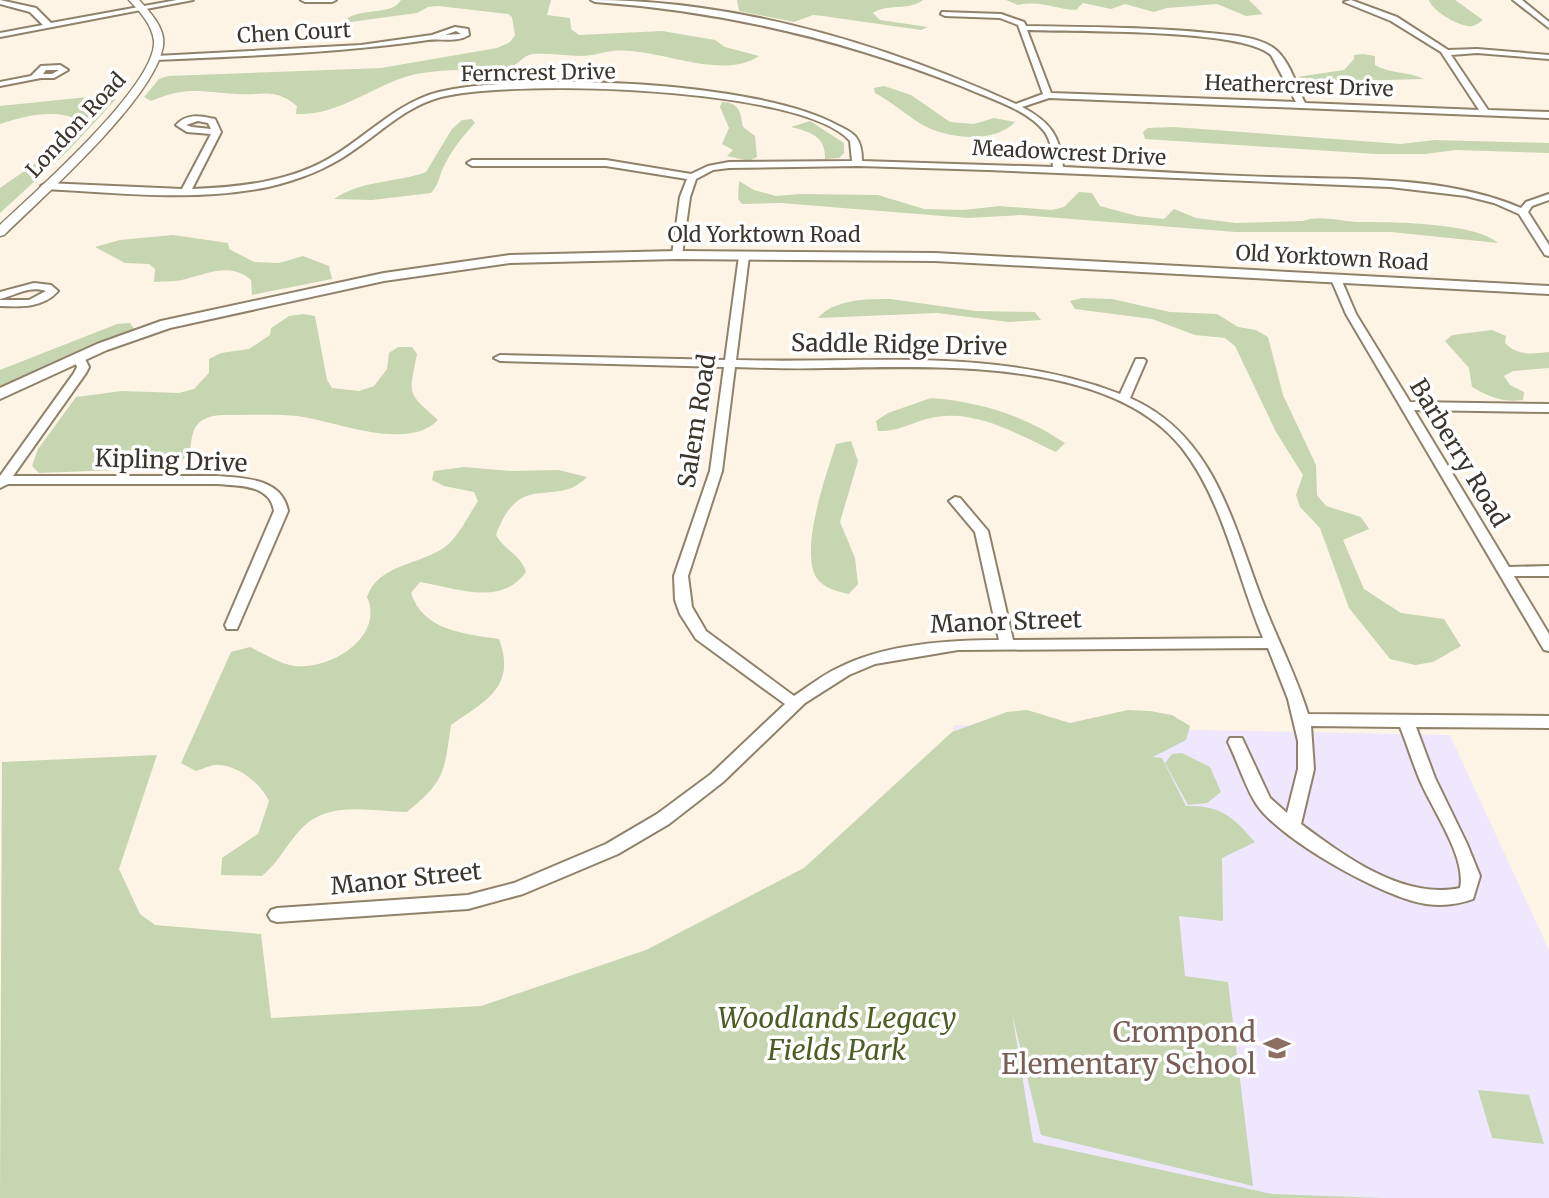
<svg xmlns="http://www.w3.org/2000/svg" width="1549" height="1198" font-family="Merriweather,serif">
  <rect width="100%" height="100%" fill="#fef4e5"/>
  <!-- education -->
  <path fill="#efe7fd" d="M 954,725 L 1450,735 L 1549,950 L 1549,1198 L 1219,1198 L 1023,1146 L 950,744 Z"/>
  <!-- green -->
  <g fill="#c5d6b0">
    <path d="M 401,0 L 551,0 L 547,15 L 570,18 L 571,29 L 579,35 L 662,31 L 715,40 L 725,47 L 759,56 C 721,82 655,46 613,51 C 602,52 592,56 581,56 C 565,56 549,53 533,54 C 522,55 518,67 506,68 C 476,71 447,68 416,74 C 375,83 341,116 296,114 L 297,106 C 274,87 262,96 236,94 C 198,92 189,86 151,101 L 144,97 L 159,79 L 168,76 L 381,68 L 497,48 L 510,42 L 515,35 L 512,17 L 508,14 L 438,6 L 428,7 L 417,13 L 343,23 C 354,6 392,17 401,0 Z"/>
    <path d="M 737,0 L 923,0 C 909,11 888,3 873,13 L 880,20 L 928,27 L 921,30 L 823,16 L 813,15 L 794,22 L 739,11 Z"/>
    <path d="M 1006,0 L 1249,0 L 1263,14 L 1246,16 L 1217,4 L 1167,8 L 1154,12 L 1125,4 L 1111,9 L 1083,3 L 1076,10 C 1054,9 1041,0 1018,5 Z"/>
    <path d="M 1429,0 L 1455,0 L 1483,20 C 1482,21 1474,26 1473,26 C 1460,28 1431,10 1429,0 Z"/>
    <path d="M 1363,54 L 1375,56 L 1375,65 C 1389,74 1408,71 1424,79 L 1308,82 L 1297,77 L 1344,70 L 1354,59 L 1354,55 Z"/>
    <path d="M 884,86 L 911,95 L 950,122 L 974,124 L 994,118 L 1015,122 C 995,144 945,139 921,124 C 905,114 892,102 875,93 L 874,88 Z"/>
    <path d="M 88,97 L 116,99 L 69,150 L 0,213 L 0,188 L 36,163 L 43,152 L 78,124 L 78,120 C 57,108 22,116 0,124 L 0,106 Z"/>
    <path d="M 722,102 C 740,103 740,111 743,127 L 755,136 L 757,157 L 749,161 L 727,156 L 733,150 L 722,144 L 729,128 L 720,107 Z"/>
    <path d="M 472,119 L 475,123 C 463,136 453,148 445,164 C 439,175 440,183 431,193 L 372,200 L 334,199 C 361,180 396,183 426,172 L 452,129 L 462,120 Z"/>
    <path d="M 810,121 L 844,143 L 844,153 L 839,158 L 825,159 C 826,136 810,132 791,127 Z"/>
    <path d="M 1174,127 L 1401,144 L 1435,140 L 1549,143 L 1549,153 L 1456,150 L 1425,154 L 1376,154 L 1145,139 L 1143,132 L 1148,128 Z"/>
    <path d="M 739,181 L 754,190 L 776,196 L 801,194 L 878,195 L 924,209 L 963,210 L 1000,206 L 1052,210 L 1064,207 L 1079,192 L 1092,193 L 1100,206 L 1137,216 L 1164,219 L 1174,209 L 1196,218 L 1236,223 L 1303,221 C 1320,215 1338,221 1356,222 C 1390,222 1474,222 1498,243 L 1391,232 L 1236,232 L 1021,215 L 968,218 L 781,203 L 742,204 L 738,199 Z"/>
    <path d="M 173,235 L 228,243 L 229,249 L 254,262 L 279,263 L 303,256 L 329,266 L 332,279 L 252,295 L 251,280 C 230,261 205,275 182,280 C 173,282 163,281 154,282 L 155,269 L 149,264 L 125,263 L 95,247 L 120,240 Z"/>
    <path d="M 1082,298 L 1112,299 L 1170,312 L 1217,314 L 1238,327 L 1256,330 L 1268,337 L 1283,395 L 1316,465 L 1317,495 L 1326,506 L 1361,517 L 1369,529 L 1343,540 L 1364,589 L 1401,613 L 1444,619 L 1461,646 L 1433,662 L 1415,665 L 1390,659 L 1349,608 L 1320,528 L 1300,507 L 1296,495 L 1303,475 L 1276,432 L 1235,346 L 1225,338 L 1195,335 L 1152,319 L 1075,309 L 1070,301 Z"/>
    <path d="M 890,299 L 976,311 L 1035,312 L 1041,320 L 1009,322 L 937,313 L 818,318 C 834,299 867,299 890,299 Z"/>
    <path d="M 303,314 L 315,316 L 327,380 L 332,388 L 359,391 L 374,386 L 387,369 L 389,353 L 398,347 L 412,347 L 417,354 C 409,395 406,392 438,420 C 407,452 336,421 297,416 C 278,414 257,415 238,415 C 224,415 207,413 197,425 C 191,432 191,447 189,456 L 168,468 L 39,473 L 32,466 L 38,449 L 76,397 L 122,391 L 179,393 L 194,389 L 209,373 L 209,359 L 221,353 L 249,349 L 270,335 L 271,328 L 289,316 Z"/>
    <path d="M 130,323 L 134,329 L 0,387 L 0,370 L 117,324 Z"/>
    <path d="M 1492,330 L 1506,336 L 1505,343 C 1518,356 1532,354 1549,352 L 1549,368 L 1513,371 L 1504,376 L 1510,385 L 1524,392 L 1523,400 C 1503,403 1490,397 1472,387 L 1469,368 L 1445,341 L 1452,335 Z"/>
    <path d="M 931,398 C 980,402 1024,415 1065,443 L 1056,452 C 1019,435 978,410 936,417 C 915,420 901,432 878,431 L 876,421 L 888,413 Z"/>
    <path d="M 851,441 L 858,461 L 840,522 L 855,558 L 858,584 L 849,594 C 836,591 824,589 816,577 C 800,548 826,475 836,444 Z"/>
    <path d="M 464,467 L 511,471 L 559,470 L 587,477 C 555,510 520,468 496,535 C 504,550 521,555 526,572 C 501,607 456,588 420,582 L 411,593 C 423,631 466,634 499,639 C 517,687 485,701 451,725 C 444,773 445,781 407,812 C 372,811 327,800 301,829 C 286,845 279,862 262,876 L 221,875 L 222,858 L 258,834 L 269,801 C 261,784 239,766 219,765 C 212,764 203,769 196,771 L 181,763 L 231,652 L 250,647 C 263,653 280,664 295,666 C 330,670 385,637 367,597 C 378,564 420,565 445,547 C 459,536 468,516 478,501 L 474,492 L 444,486 L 432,480 L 434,471 Z"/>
    <path d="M 1027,710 L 1070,723 L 1128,710 L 1150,711 L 1172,715 L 1190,726 L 1186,740 L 1153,757 L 1162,758 L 1186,806 C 1221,805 1233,817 1255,842 L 1222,858 L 1223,921 L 1179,916 L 1185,976 L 1228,982 L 1253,1186 L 1041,1135 L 1012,1013 L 1033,1142 L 1272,1194 L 1383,1198 L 0,1198 L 2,762 L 157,755 L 119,869 L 140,914 L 155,925 L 261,934 L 271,1018 L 481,1006 L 646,950 L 804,868 L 952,732 L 1007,712 Z"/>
    <path d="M 1182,753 L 1210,767 L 1221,792 L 1207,803 L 1188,805 L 1165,763 L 1172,754 Z"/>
    <path d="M 1478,1090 L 1529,1095 L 1544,1144 L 1492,1138 Z"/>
  </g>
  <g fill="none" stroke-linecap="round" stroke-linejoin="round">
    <defs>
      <g id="minor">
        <path d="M 0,0 L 36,8 L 51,23 L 177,0 L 193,0 L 0,37 L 0,33 L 43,25 L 30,12 L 0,4 Z"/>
        <path d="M 301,0 L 336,0 L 332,2 L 305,2 Z"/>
        <path d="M 591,0 C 737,0 884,44 1016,104 L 1043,94 L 1018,25 L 1000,18 L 945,16 L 941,14 L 942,12 L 1001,14 L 1024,22 L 1026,26 C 1087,27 1148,27 1209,33 C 1229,35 1255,36 1272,47 C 1289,58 1296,85 1305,103 L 1479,110 L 1441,52 L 1391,21 L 1344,2 L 1351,0 L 1397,17 L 1448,50 L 1477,49 L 1549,55 L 1549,59 L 1477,53 L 1451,55 L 1488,110 L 1549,112 L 1549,118 L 1049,98 L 1022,107 C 1050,122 1060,135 1063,167 C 1132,170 1201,175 1270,177 C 1353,180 1443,175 1521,208 L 1526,202 L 1549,194 L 1549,200 L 1532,206 L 1528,212 L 1549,245 L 1549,256 L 1545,255 L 1519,214 L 1494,203 L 1466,196 L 1390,187 L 988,170 L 859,166 L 729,168 L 713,170 L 696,179 L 690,197 L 682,255 L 677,258 L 672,255 L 680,197 L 687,179 L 606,166 L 472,166 L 467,163 L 472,160 L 606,160 L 691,174 L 708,166 L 729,162 L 852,161 L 850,141 C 803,86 510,79 441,97 C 406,106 380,133 351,152 C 325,170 298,180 268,187 C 195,202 120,193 46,189 L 41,186 L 46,183 L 182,189 L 211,134 L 187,132 L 176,125 C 187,113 200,116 215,119 L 221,132 L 192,189 C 241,187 292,182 335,155 C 369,134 399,102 439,92 C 528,72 757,81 837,125 C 843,128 850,131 855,136 C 861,143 862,152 862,161 L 1053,167 C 1052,155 1052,141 1044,131 C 1025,108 988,98 961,86 C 842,39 722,11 595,2 ZM 1027,30 C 1073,32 1242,28 1271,55 L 1296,102 L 1051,93 ZM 198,121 L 208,123 L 211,129 L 192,127 L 186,125 Z"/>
        <path d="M 1513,0 L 1522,0 L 1549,22 L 1549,28 Z"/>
        <path d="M 455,27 L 468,29 L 469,35 C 456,43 442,38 428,40 C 338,53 247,56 156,60 L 152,58 L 156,56 L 361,45 L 432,35 ZM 456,31 L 461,34 L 445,35 Z"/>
        <path d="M 60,65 L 68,70 L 54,78 L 41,78 L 0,86 L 0,82 L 31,76 L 41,66 ZM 46,70 L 59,70 L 52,74 L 43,74 Z"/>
        <path d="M 744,253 L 749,256 L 736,360 C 865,364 997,346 1120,394 L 1136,359 L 1144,359 L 1146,361 L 1130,398 C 1214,435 1232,522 1262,600 C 1277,639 1296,675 1308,714 L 1549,716 L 1549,728 L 1416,727 L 1435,778 L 1467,844 L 1480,876 L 1473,899 C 1457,905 1442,906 1426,904 C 1384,898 1281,840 1257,805 C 1245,787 1238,762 1228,742 L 1230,738 L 1242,738 L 1270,798 L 1287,813 L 1298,769 L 1298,741 L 1288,699 L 1268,648 L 958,650 L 875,664 L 849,675 L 805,703 L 723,782 L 669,824 L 618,854 L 523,894 L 468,909 L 277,922 L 271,920 L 268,915 L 271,910 L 277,908 L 468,895 L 514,883 L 606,844 L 657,814 L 711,774 L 785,704 L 696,639 L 680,614 L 675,600 L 674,576 L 710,471 L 724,367 L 500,361 L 494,358 L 500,355 L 725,360 L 739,256 ZM 735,367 C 765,368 795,369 826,368 C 931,367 1109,356 1182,448 C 1224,502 1237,576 1263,638 L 1013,640 L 988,531 L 960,498 L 955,497 L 949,501 L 975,532 L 999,640 C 948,640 886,644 840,667 C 824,674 809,686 794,696 L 706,631 L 692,607 L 688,576 L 722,471 ZM 1311,726 L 1400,727 C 1407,744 1412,761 1419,778 C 1431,808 1467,857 1460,888 C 1403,900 1344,856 1301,824 L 1314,769 Z"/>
        <path d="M 1336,276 L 1341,279 L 1356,314 L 1410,402 L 1549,404 L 1549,412 L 1414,410 L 1509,567 L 1549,566 L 1549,576 L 1514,576 L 1549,634 L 1549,651 L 1544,650 L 1346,314 L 1331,279 Z"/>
        <path d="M 34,283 L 51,285 L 58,291 C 43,308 21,307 0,306 L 0,300 L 29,300 L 46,291 C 31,285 15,295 0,299 L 0,292 Z"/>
        <path d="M 79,354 L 83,355 L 89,367 L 86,373 L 13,476 L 217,476 C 244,478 282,478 288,511 L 237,629 L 227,629 L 225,625 L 274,511 C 270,484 239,486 217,484 L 8,484 L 0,488 L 0,476 L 74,373 L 77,367 L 73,357 Z"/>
      </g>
      <path id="tertiary" d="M 129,0 L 139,0 C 150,12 166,29 163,46 C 155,98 44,196 4,235 L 0,236 L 0,225 C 33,194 157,85 154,41 C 152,24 140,12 129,0 Z"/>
      <path id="secondary" d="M 677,251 L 935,253 L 1549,286 L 1549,294 L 935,261 L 677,259 L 510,263 L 384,281 L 170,328 L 107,350 L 0,399 L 0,388 L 97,344 L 161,321 L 384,273 L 510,255 Z"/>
    </defs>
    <!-- minor casing -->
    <use href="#minor" stroke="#90826a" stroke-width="4"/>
    <!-- tertiary casing -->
    <use href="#tertiary" stroke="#90826a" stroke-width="3"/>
    <!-- secondary casing -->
    <use href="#secondary" stroke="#90826a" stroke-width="4"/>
    <!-- minor -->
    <use href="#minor" fill="#fff" fill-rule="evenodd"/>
    <!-- tertiary -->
    <use href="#tertiary" fill="#fff" fill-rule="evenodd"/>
    <!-- secondary -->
    <use href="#secondary" fill="#fff" fill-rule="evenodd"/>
  </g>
  <!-- icons -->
  <defs>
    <symbol id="school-bare" viewBox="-9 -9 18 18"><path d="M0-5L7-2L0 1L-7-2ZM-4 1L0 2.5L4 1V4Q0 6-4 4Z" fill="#8d6e63" stroke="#fff" stroke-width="2.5" paint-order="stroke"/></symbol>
  </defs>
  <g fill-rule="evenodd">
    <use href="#school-bare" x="1258" y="1029" width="38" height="38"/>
  </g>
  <g text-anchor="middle" stroke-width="7" stroke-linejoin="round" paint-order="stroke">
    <!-- far-street labels -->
    <g font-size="21" fill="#3b352b" stroke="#fff">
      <text transform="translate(294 33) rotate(-3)" y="7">Chen Court</text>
      <text transform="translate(538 73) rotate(-1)" y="7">Ferncrest Drive</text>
      <text transform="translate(1299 86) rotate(2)" y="7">Heathercrest Drive</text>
      <text transform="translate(76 125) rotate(-47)" y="7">London Road</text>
      <text transform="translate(1069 153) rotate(3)" y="7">Meadowcrest Drive</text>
      <text x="764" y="242">Old Yorktown Road</text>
      <text transform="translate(1332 258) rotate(3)" y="7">Old Yorktown Road</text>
    </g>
    <!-- street labels -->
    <g font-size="24" fill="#3b352b" stroke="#fff">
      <text transform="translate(899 345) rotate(1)" y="8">Saddle Ridge Drive</text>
      <text transform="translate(697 421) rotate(-81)" y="8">Salem Road</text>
      <text transform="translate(1459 453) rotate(59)" y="8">Barberry Road</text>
      <text transform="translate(171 461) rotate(2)" y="8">Kipling Drive</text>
      <text transform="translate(1006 622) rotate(-2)" y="8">Manor Street</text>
      <text transform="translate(406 879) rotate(-6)" y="8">Manor Street</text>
    </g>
    <!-- near-park labels -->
    <g font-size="28" font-style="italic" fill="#495f24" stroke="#fff">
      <text x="837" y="1028">Woodlands Legacy<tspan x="837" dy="32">Fields Park</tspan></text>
    </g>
    <!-- near-education labels -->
    <g font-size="28" fill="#785e54" stroke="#fff" text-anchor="end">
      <text x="1256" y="1042">Crompond<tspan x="1256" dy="32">Elementary School</tspan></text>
    </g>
  </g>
</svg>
